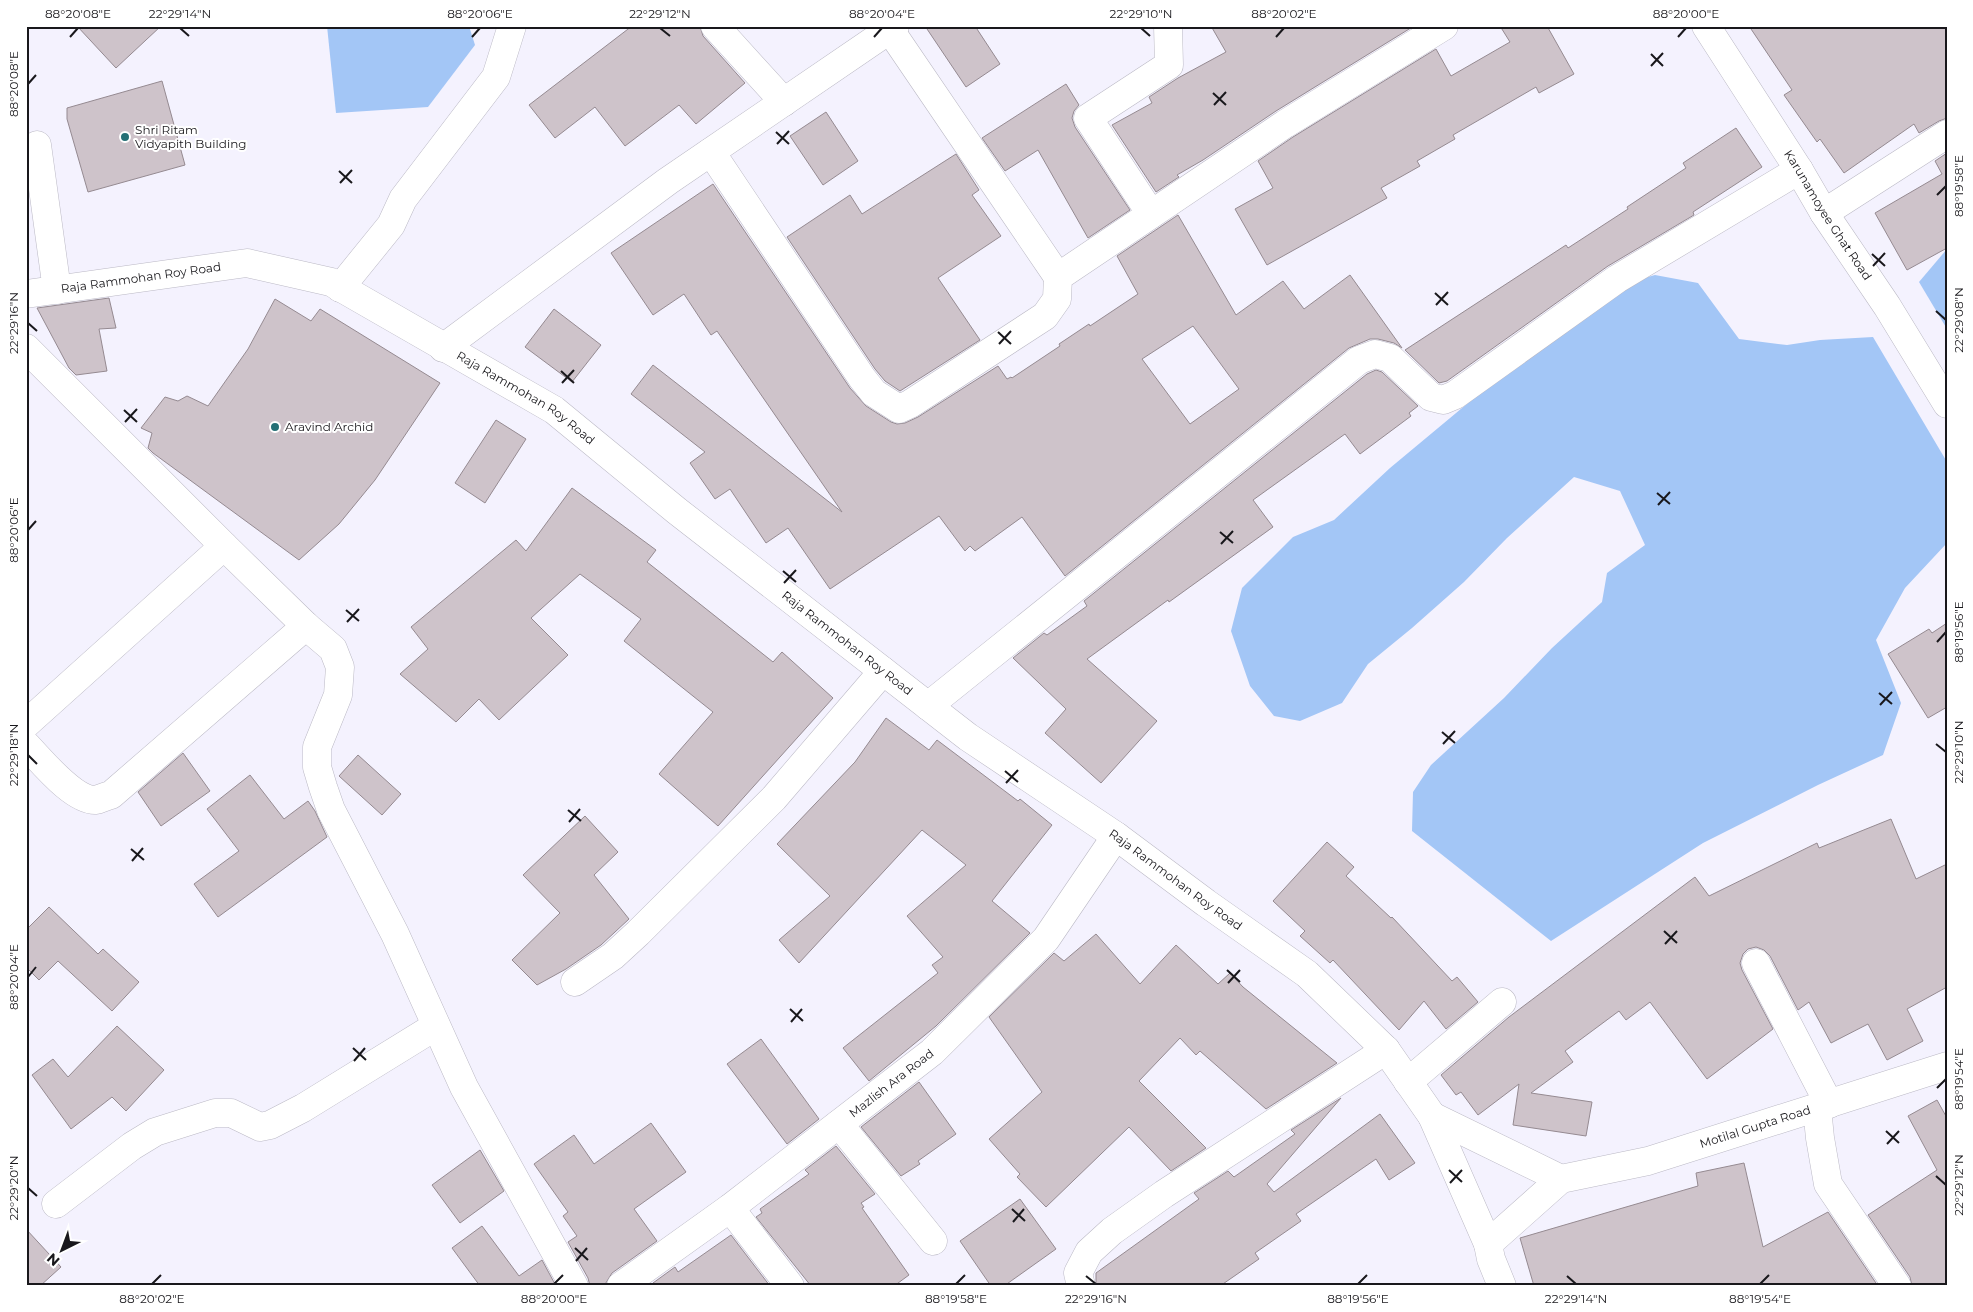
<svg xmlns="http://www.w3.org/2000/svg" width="1973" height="1312" font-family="Montserrat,sans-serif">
  <rect width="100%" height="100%" fill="#f4f2fe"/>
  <!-- water -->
  <g fill="#a3c6f6">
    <path d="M 327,26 L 469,26 L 475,45 L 428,107 L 336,113 Z"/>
    <path d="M 1947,249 L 1947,329 L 1919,282 Z"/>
    <path d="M 1655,275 L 1698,283 L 1739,339 L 1787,345 L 1820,340 L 1873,337 L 1947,462 L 1947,543 L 1905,588 L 1876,640 L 1901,703 L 1883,755 L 1818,785 L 1703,843 L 1551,941 L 1412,831 L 1413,792 L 1431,765 L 1504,698 L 1552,648 L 1602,602 L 1607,573 L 1645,545 L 1620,491 L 1574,477 L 1507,538 L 1464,582 L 1412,628 L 1368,664 L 1342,703 L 1300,721 L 1274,716 L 1250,686 L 1231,631 L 1242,588 L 1293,537 L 1334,520 L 1390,468 L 1605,289 Z"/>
  </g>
  <!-- building -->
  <g fill="#cec3ca" stroke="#958a91" fill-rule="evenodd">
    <path d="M 77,26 L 161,26 L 116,68 Z"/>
    <path d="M 632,26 L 700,26 L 703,36 L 745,83 L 696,124 L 679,105 L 625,146 L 595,107 L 555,138 L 529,105 Z"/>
    <path d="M 925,26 L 975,26 L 1000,64 L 966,87 Z"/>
    <path d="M 1211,26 L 1414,26 L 1276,111 L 1203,160 L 1177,175 L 1179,177 L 1156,192 L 1112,125 L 1152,103 L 1149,97 L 1178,78 L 1226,52 Z"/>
    <path d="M 1500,26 L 1547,26 L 1574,74 L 1539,93 L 1536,87 L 1453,135 L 1455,139 L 1417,161 L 1420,166 L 1381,188 L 1387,198 L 1267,265 L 1235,209 L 1273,188 L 1258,161 L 1293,137 L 1436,49 L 1451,76 L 1510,42 Z"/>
    <path d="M 1749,26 L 1947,26 L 1947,118 L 1939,121 L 1919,133 L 1914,124 L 1844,173 L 1820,139 L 1817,142 L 1784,95 L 1792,90 Z"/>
    <path d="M 162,81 L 185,165 L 88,192 L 67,119 L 67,108 Z"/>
    <path d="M 1066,84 L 1079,105 L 1074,111 L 1072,118 L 1075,127 L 1130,210 L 1088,238 L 1038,150 L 1005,171 L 982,138 Z"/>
    <path d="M 826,112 L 858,161 L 823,185 L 790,136 Z"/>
    <path d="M 1736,128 L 1762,167 L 1693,212 L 1694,215 L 1608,266 L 1447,381 L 1439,383 L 1405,350 L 1566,245 L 1568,248 L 1628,209 L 1627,207 L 1686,168 L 1683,163 Z"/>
    <path d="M 1947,153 L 1947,248 L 1907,270 L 1875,213 L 1942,174 L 1935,161 Z"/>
    <path d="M 956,154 L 979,190 L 972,195 L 1001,236 L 938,278 L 980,340 L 900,391 L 885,381 L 875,369 L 787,237 L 850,195 L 862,214 Z"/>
    <path d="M 713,184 L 850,388 L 866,406 L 891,422 L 897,424 L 905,423 L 918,417 L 998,366 L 1007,379 L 1011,377 L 1012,378 L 1060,346 L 1059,344 L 1089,324 L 1090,326 L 1138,294 L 1117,256 L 1178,215 L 1236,315 L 1283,281 L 1304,309 L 1350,275 L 1402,348 L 1394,343 L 1378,339 L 1370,339 L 1349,348 L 1065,576 L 1022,517 L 975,551 L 970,546 L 965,551 L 939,516 L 830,589 L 788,528 L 766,543 L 730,489 L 715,499 L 690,463 L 705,452 L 631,394 L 653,365 L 842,512 L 717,331 L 711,335 L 684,294 L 653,315 L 611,253 ZM 1193,326 L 1239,389 L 1190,424 L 1142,359 Z"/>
    <path d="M 109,298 L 116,328 L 99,329 L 107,371 L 76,375 L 69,368 L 37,308 Z"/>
    <path d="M 275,299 L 311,321 L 320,309 L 440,383 L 375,480 L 339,524 L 299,560 L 153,453 L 148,448 L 152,433 L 141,428 L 165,397 L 178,401 L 187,396 L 208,406 L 248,349 Z"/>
    <path d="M 554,309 L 601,345 L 572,382 L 525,347 Z"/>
    <path d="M 1376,370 L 1382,372 L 1418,406 L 1409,413 L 1411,416 L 1360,454 L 1345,434 L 1253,500 L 1273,527 L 1169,602 L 1168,600 L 1087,659 L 1157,721 L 1101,783 L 1045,733 L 1066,709 L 1013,658 L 1044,633 L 1047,635 L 1087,606 L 1084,601 L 1367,374 Z"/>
    <path d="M 496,420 L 526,439 L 485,503 L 455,483 Z"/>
    <path d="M 572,488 L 656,550 L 647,562 L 773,662 L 782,652 L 833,698 L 718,826 L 659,774 L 713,712 L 624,641 L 641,619 L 580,574 L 531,618 L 568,655 L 499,720 L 479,699 L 456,722 L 400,674 L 428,649 L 411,627 L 516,540 L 526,551 Z"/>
    <path d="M 1947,623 L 1947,707 L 1928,718 L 1888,654 L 1929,629 L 1932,633 Z"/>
    <path d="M 886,718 L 929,750 L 937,740 L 1018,801 L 1020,799 L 1052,825 L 992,901 L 1030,933 L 936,1026 L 869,1081 L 843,1048 L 938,973 L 932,965 L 943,957 L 907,916 L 966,865 L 922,830 L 799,963 L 779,940 L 830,896 L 777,844 L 855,762 Z"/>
    <path d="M 183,753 L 210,791 L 161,826 L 138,792 Z"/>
    <path d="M 358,755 L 401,794 L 382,815 L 339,776 Z"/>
    <path d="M 250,775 L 284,819 L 308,801 L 315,811 L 327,837 L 218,917 L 194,884 L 239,851 L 207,809 Z"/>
    <path d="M 585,816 L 618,852 L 594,875 L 629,919 L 601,945 L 566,969 L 537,985 L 512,960 L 560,913 L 523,875 Z"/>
    <path d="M 1891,819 L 1916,879 L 1947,864 L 1947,987 L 1907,1009 L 1923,1041 L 1887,1060 L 1868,1024 L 1831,1043 L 1809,1002 L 1798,1010 L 1770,956 L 1764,950 L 1756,947 L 1748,949 L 1743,954 L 1740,963 L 1742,970 L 1773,1029 L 1707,1079 L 1650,1002 L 1626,1020 L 1619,1011 L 1565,1051 L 1573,1062 L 1531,1093 L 1592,1102 L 1586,1136 L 1513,1125 L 1519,1084 L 1478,1115 L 1461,1092 L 1456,1095 L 1441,1075 L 1509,1017 L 1695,877 L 1709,896 L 1817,843 L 1819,848 Z"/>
    <path d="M 1327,842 L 1354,867 L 1346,876 L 1391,918 L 1392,917 L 1452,981 L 1457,977 L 1478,1002 L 1446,1029 L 1424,1001 L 1399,1030 L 1333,960 L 1330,963 L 1300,936 L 1305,931 L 1273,901 Z"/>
    <path d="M 49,907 L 98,954 L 103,949 L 139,982 L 112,1011 L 58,961 L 39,980 L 26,967 L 26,930 Z"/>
    <path d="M 1096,934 L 1140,984 L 1176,945 L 1218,984 L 1230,973 L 1243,987 L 1337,1063 L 1266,1109 L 1200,1051 L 1196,1055 L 1180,1038 L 1139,1081 L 1206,1148 L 1171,1171 L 1129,1127 L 1046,1207 L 1017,1177 L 1020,1174 L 989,1139 L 1042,1092 L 989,1017 L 1054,953 L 1064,961 Z"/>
    <path d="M 117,1026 L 164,1070 L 126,1111 L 112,1097 L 71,1129 L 32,1075 L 53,1059 L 68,1077 Z"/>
    <path d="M 761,1039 L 819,1119 L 787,1144 L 727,1064 Z"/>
    <path d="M 919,1082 L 956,1134 L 918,1161 L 920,1164 L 901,1176 L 861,1127 Z"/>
    <path d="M 1341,1098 L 1267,1184 L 1274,1192 L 1380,1114 L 1415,1163 L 1389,1180 L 1376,1159 L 1296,1214 L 1301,1221 L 1255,1253 L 1259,1259 L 1220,1286 L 1096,1286 L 1096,1273 L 1199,1199 L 1194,1193 L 1228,1171 L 1234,1177 L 1295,1134 L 1291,1130 Z"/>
    <path d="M 1937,1100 L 1947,1118 L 1947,1286 L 1912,1286 L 1910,1277 L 1868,1215 L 1937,1170 L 1908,1116 Z"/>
    <path d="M 651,1123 L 686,1172 L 634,1209 L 657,1241 L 612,1273 L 604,1286 L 590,1286 L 588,1278 L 568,1242 L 577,1236 L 563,1216 L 568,1212 L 534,1164 L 574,1135 L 594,1164 Z"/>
    <path d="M 836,1146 L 875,1194 L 861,1203 L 864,1207 L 862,1208 L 909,1275 L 894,1286 L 811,1286 L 756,1217 L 762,1213 L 760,1209 L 809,1174 L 805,1170 Z"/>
    <path d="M 480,1150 L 504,1191 L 460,1223 L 432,1185 Z"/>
    <path d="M 1744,1163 L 1763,1247 L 1828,1212 L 1878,1286 L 1534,1286 L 1520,1238 L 1698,1186 L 1696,1173 Z"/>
    <path d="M 1020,1199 L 1056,1249 L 1004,1286 L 991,1286 L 960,1241 Z"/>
    <path d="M 482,1226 L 519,1276 L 542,1260 L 556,1286 L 480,1286 L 452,1248 Z"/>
    <path d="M 26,1229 L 61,1267 L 40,1286 L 26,1286 Z"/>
    <path d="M 731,1235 L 770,1286 L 655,1286 L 653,1283 L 675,1267 L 678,1272 Z"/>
  </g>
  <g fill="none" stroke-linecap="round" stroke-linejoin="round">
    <defs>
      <g id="minor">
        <path d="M 715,26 L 784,102"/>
        <path id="s1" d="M 1706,26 L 1799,170 L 1824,213 L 1887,306 L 1947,404"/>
        <path d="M 890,30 L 1058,277"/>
        <path d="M 37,145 L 57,290"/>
        <path d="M 711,152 L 862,378 L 874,393 L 899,409 L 910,404 L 1045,316 L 1057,299 L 1058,277 L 1285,124 L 1444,26"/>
        <path d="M 1824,213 L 1947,134"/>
        <path d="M 1151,214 L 1088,118 L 1169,65 L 1168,26"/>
        <path d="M 340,288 L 391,225 L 403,199 L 496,77 L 512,26"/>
        <path d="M 26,348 L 224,546 L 306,626 L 333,649 L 340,667 L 338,695 L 317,747 L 317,767 L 323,787 L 331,810 L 395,934 L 464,1087 L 574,1286"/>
        <path d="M 443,348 L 668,181 L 895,26"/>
        <path d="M 928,706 L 1359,360 L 1375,354 L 1390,358 L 1431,397 L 1443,400 L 1455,395 L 1617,279 L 1799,170"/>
        <path d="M 26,724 L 224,546"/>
        <path d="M 26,745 C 41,760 73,801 96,800 C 100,799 106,796 111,795 L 306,626"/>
        <path d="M 1756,963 L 1829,1104"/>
        <path d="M 575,982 L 613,956 L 638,933 L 774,798 L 883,671"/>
        <path d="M 1408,1082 L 1502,1002"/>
        <path d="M 1817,1108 L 1820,1138 L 1828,1184 L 1897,1286"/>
        <path d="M 1432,1116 L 1561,1179"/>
        <path d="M 839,1124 L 933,1241"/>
        <path d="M 56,1204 L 132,1146 L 155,1132 L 215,1113 L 231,1113 L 260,1127 L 270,1125 L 303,1108 L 436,1026"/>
        <path d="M 730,1208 L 790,1286"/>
        <path id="s2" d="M 1488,1244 L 1561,1179 L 1648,1161 L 1947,1066"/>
        <path id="s3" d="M 621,1286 L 730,1208 L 932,1052 L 1046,939 L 1116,836"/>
        <path d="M 1081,1286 L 1078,1273 L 1089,1252 L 1112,1231 L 1164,1194 L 1386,1050"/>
      </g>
      <g id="major">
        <path id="s4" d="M 26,294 L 247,263 L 331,282 L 554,410 L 677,511 L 968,737 L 1116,836 L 1206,903 L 1307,974 L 1386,1050 L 1432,1116 L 1488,1244 L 1491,1259 L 1502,1286"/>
      </g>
    </defs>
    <!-- minor casing -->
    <use href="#minor" stroke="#bbb9c5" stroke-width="29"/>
    <!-- major casing -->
    <use href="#major" stroke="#bbb9c5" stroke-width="29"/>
    <!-- minor -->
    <use href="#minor" stroke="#fff" stroke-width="28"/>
    <!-- major -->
    <use href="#major" stroke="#fff" stroke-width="28"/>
  </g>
  <!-- ticks -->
  <path fill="none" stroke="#19181c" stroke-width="2" d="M 180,28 L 189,36M 660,28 L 670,36M 1141,28 L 1150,36M 70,37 L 78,28M 472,37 L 480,28M 874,37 L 882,28M 1276,37 L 1284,28M 1678,37 L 1686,28M 1651,54 L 1663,66M 1651,66 L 1663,53M 28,84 L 36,75M 1213,93 L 1226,105M 1214,105 L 1226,92M 776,132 L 789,144M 777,144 L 789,131M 339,171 L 352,183M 340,183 L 352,170M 1937,195 L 1946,186M 1872,254 L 1885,266M 1873,266 L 1885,253M 1435,293 L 1448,305M 1436,305 L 1448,292M 1936,311 L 1946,320M 28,323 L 37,331M 998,332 L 1011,344M 999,344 L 1011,331M 561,371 L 574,383M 562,383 L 574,370M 124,410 L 137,422M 125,422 L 137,409M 1657,493 L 1670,504M 1658,505 L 1670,492M 28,530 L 36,521M 1220,532 L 1233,543M 1221,544 L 1233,531M 783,571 L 796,582M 784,583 L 796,570M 346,610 L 359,621M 347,622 L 359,609M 1937,642 L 1946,632M 1879,693 L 1892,704M 1880,705 L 1892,692M 1442,732 L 1455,743M 1443,744 L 1455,731M 1936,744 L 1946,752M 28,755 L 37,764M 1005,771 L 1018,782M 1006,783 L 1018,770M 568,810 L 581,821M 569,822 L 580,809M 131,849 L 144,860M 132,861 L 143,848M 1664,931 L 1677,943M 1665,944 L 1677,931M 1227,970 L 1240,982M 28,977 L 36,967M 1228,983 L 1240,970M 790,1009 L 803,1021M 791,1022 L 802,1009M 353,1048 L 366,1060M 354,1061 L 365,1048M 1937,1088 L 1946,1079M 1886,1131 L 1899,1143M 1887,1144 L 1899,1131M 1449,1170 L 1462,1182M 1936,1176 L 1946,1185M 1450,1183 L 1462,1170M 28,1188 L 37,1196M 1012,1209 L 1025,1221M 1013,1222 L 1024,1209M 575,1248 L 588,1260M 576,1261 L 587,1248M 1086,1276 L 1096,1284M 1567,1276 L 1576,1284M 152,1284 L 161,1275M 554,1284 L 563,1275M 956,1284 L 965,1275M 1358,1284 L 1367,1275M 1760,1284 L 1769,1275"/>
  <!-- markers -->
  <g fill="#246f75" stroke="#fff" stroke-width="2">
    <circle cx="125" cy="137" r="5"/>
    <circle cx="275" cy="427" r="5"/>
  </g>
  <g text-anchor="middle" stroke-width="4" stroke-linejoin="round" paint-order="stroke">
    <!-- poi labels -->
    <g font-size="12" fill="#19181c" stroke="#fff" text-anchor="start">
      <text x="135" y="134">Shri Ritam<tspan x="135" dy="14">Vidyapith Building</tspan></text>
      <text x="285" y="431">Aravind Archid</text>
    </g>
    <!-- street labels -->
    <g font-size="12" fill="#19181c" stroke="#fff">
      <text dy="4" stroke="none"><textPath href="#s1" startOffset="225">Karunamoyee Ghat Road</textPath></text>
      <text dy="4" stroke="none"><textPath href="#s4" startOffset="116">Raja Rammohan Roy Road</textPath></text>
      <text dy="4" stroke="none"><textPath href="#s4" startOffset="536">Raja Rammohan Roy Road</textPath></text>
      <text dy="4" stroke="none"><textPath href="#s4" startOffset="941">Raja Rammohan Roy Road</textPath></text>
      <text dy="4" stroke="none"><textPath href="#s4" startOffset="1346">Raja Rammohan Roy Road</textPath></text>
      <text dy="4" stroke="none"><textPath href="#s3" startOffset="338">Mazlish Ara Road</textPath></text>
      <text dy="4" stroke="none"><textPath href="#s2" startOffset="299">Motilal Gupta Road</textPath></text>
    </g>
  </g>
  <!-- border -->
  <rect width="1973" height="1312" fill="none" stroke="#ffffff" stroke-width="55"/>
  <!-- north arrow -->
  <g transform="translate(62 1250) rotate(222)" stroke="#ffffff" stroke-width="4" paint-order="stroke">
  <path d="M0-4L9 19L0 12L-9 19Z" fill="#19181c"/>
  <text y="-8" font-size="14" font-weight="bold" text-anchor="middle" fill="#19181c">N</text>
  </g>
  <rect x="28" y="28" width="1918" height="1256" fill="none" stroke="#19181c" stroke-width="2"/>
  <g font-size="12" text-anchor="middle" fill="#19181c">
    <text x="78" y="18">88°20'08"E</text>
    <text x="180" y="18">22°29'14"N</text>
    <text x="480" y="18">88°20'06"E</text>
    <text x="660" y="18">22°29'12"N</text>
    <text x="882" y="18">88°20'04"E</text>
    <text x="1141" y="18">22°29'10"N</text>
    <text x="1284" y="18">88°20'02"E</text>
    <text x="1686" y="18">88°20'00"E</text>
    <text transform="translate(14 84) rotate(-90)" y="4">88°20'08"E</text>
    <text transform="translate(1959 186) rotate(-90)" y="4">88°19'58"E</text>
    <text transform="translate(1959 320) rotate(-90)" y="4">22°29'08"N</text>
    <text transform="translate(14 323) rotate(-90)" y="4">22°29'16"N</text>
    <text transform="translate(14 530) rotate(-90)" y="4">88°20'06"E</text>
    <text transform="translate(1959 632) rotate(-90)" y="4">88°19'56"E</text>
    <text transform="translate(1959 752) rotate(-90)" y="4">22°29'10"N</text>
    <text transform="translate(14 755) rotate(-90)" y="4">22°29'18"N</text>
    <text transform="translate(14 977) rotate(-90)" y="4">88°20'04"E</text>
    <text transform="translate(1959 1079) rotate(-90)" y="4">88°19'54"E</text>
    <text transform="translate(1959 1185) rotate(-90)" y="4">22°29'12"N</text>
    <text transform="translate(14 1188) rotate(-90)" y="4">22°29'20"N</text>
    <text x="152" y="1303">88°20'02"E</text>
    <text x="554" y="1303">88°20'00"E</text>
    <text x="956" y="1303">88°19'58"E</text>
    <text x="1096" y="1303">22°29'16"N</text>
    <text x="1358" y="1303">88°19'56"E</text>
    <text x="1576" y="1303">22°29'14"N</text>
    <text x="1760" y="1303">88°19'54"E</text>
  </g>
</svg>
